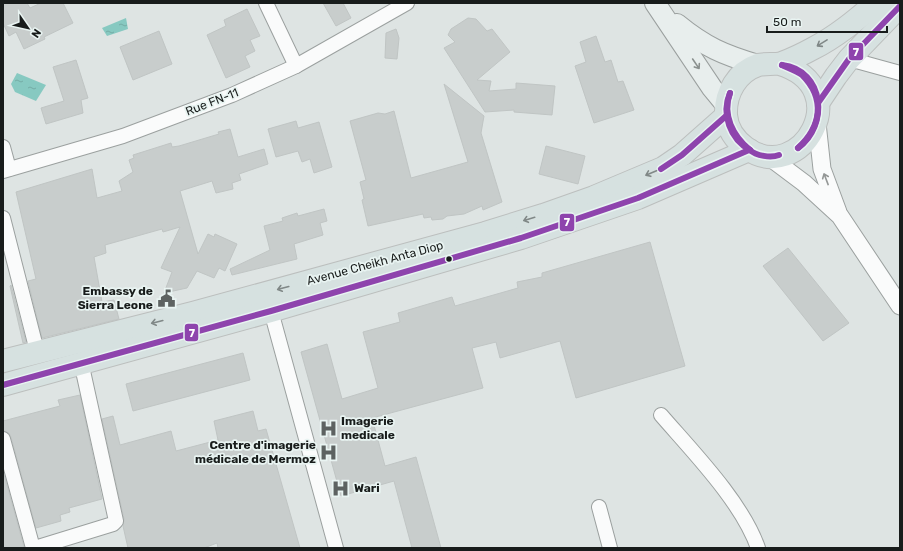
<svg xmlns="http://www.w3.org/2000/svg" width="903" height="551" font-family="Rubik,sans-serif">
  <defs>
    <pattern id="water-ripples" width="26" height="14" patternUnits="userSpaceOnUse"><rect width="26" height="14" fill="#87c9c1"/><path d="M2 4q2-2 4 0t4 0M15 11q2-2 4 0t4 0" fill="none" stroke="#74aca5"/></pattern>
  </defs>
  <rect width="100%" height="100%" fill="#dee4e3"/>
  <!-- water -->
  <g fill="url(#water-ripples)">
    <path d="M 126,18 L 128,29 L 107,36 L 102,28 Z"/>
    <path d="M 17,73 L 46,85 L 36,101 L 15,92 L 11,84 Z"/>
  </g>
  <!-- building -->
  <g fill="#c8cdcc" stroke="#c0c5c4">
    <path d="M 3,3 L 27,3 L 30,8 L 41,3 L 63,3 L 73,23 L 44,37 L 45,39 L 24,49 L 16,32 L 9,36 L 3,23 Z"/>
    <path d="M 323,3 L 343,3 L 351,18 L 336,26 Z"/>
    <path d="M 247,9 L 260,36 L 250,40 L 255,51 L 245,56 L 250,67 L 226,78 L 207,35 L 226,26 L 224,20 Z"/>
    <path d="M 468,18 L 476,19 L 487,31 L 492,29 L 510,52 L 477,80 L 491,81 L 489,91 L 516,89 L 516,83 L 555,86 L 552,115 L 514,112 L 514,110 L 485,112 L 444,48 L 455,42 L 448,35 L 451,29 Z"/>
    <path d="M 396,29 L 399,38 L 397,59 L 385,58 L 386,33 Z"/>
    <path d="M 159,31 L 172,64 L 133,80 L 120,47 Z"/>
    <path d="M 596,36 L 605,62 L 611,60 L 618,82 L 623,81 L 634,110 L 594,123 L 575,66 L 586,62 L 580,42 Z"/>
    <path d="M 76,60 L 88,98 L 81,100 L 83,113 L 46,124 L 41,108 L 64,101 L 53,67 Z"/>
    <path d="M 444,84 L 484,116 L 481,133 L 502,202 L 483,210 L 482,206 L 464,214 L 447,216 L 443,219 L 432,220 L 431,217 L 424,218 L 423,214 L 368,226 L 362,200 L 364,199 L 360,182 L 366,180 L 350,121 L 378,113 L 385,114 L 394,111 L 411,178 L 468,162 Z"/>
    <path d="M 296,121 L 298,128 L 319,122 L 332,167 L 314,173 L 310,159 L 302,162 L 298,151 L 276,157 L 268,129 Z"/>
    <path d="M 230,129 L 238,157 L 264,149 L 268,164 L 239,174 L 241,180 L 232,183 L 233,189 L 216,193 L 212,181 L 180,191 L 198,254 L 208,234 L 214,237 L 215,234 L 237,244 L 225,271 L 219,268 L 214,278 L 197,271 L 187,288 L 164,293 L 172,272 L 161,268 L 180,227 L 163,232 L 162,229 L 105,245 L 106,253 L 94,257 L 102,302 L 114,300 L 119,319 L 42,338 L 28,281 L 36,279 L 16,192 L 92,169 L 97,198 L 122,191 L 119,181 L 133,172 L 129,160 L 134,158 L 133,155 L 171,143 L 172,147 L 179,146 L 219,134 L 218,132 Z"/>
    <path d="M 546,146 L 585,156 L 578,184 L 539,174 Z"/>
    <path d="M 324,209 L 327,221 L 320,223 L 323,235 L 294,244 L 297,259 L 232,275 L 230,269 L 270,250 L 264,226 L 283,221 L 282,218 L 297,213 L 298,216 Z"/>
    <path d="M 650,242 L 685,366 L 576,398 L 560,341 L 500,358 L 496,342 L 472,348 L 483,388 L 372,418 L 385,466 L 416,457 L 441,548 L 412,548 L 394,481 L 341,496 L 301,352 L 327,344 L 342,399 L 378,388 L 363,332 L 400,322 L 398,313 L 452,297 L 455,306 L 518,288 L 517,282 L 542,277 L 542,273 Z"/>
    <path d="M 788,248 L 849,323 L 823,341 L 763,266 Z"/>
    <path d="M 11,285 L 26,342 L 23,343 L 10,286 Z"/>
    <path d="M 243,353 L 250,380 L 133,411 L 126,384 Z"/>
    <path d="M 80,395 L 102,499 L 69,508 L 70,512 L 60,515 L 61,521 L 36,528 L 11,437 L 9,433 L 3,431 L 3,421 L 60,406 L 58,400 Z"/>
    <path d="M 253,411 L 258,431 L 266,429 L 300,548 L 218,548 L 217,543 L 204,548 L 128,548 L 123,526 L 124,519 L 102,419 L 113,416 L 120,445 L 171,431 L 176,451 L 218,440 L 214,421 Z"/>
    <path d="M 3,471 L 24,547 L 21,548 L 3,548 Z"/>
  </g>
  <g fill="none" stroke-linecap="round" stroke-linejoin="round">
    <defs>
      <g id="minor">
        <path d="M 266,3 L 296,66"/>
        <path d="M 849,59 L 900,73"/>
        <path d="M 3,147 L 9,169"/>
        <path d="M 3,171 L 123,136 L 232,95 L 296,66 L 407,3"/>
        <path d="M 3,218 L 37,351"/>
        <path d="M 271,311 L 336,548"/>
        <path d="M 661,415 C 693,452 742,502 758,548"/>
        <path d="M 3,439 L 33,548"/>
        <path d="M 599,507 L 610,548"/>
        <path d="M 35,548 L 113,524 L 116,521 L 81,362"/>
      </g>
      <g id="tertiary">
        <path d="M 817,123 L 822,169 L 838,212"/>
        <path d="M 768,156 L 804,183 L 840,216 L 900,306"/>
      </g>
      <g id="secondary">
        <path d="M 655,3 L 712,88 L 726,105"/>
        <path d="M 677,24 C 705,47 724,55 758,65"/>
      </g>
      <g id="primary">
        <path d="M 780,64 C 858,88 801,187 746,148 C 735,140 727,128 726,115 C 725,93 737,72 758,65 C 766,63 775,65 782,63 C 792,59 803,54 812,49 C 836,37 856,20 876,3"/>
        <path d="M 818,103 L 836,76 L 849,59 L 900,6"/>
        <path d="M 3,361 L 193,313 L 485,233 L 543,215 L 594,197 L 663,168 L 682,155 L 726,116"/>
        <path d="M 3,385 L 271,311 L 521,238 L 638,198 L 749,150"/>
      </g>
    </defs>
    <!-- minor casing -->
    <use href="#minor" stroke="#9ba09f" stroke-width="16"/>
    <!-- tertiary casing -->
    <use href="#tertiary" stroke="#9ba09f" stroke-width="19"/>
    <!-- secondary casing -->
    <use href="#secondary" stroke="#9ba09f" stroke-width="22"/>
    <!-- primary casing -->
    <use href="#primary" stroke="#bcbfbe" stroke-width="24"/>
    <!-- minor -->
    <use href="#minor" stroke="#fafbfb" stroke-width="14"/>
    <!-- tertiary -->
    <use href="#tertiary" stroke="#fafbfb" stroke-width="17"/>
    <!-- secondary -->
    <use href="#secondary" stroke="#e8eeed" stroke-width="20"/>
    <!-- primary -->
    <use href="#primary" stroke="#d6e1e0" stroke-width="22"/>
    <defs>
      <g id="bus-1">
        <path d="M 782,65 C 825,70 829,126 798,148"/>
        <path d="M 782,65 C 788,68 797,71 802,75 C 826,99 821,127 798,148"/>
        <path d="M 730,93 C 722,115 733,136 750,150"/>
        <path d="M 730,93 C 721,114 730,139 750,150"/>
        <path d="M 818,103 L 849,59 L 900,6"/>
        <path d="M 750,150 C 756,156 771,158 779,155"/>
        <path d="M 661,169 L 682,155 L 726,116"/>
        <path d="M 3,385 L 271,311 L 521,238 L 638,198 L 749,150"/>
      </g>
    </defs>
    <!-- bus-1 casing -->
    <use href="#bus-1" stroke="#e9f4f2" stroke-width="9"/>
    <!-- bus-1 -->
    <use href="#bus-1" stroke="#8e44ad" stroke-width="6"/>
  </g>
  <!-- one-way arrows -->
  <defs><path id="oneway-shaft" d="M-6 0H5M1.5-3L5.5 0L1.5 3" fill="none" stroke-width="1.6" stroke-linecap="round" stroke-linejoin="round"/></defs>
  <g stroke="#808887">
    <use href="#oneway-shaft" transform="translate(822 43) rotate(148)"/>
    <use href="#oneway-shaft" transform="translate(651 173) rotate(157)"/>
    <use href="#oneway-shaft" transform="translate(529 219) rotate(163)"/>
    <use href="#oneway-shaft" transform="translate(283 288) rotate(165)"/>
    <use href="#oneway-shaft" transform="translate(157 322) rotate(166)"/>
  </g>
  <use stroke="#8a908e" href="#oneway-shaft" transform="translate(696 64) rotate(56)"/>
  <use stroke="#949796" href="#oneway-shaft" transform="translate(826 179) rotate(-111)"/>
  <!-- icons -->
  <defs>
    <symbol id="civic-bare" viewBox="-9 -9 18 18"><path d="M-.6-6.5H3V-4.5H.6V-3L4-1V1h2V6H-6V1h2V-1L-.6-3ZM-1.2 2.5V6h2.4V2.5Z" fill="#5d6261" stroke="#e9f4f2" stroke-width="2.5" paint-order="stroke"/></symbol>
    <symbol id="hospital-bare" viewBox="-9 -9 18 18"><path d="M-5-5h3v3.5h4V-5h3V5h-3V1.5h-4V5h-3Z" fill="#5d6261" stroke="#e9f4f2" stroke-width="2.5" paint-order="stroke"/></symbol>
  </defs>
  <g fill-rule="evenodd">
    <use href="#civic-bare" x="154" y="286" width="25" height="25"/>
    <use href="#hospital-bare" x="316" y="416" width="25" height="25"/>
    <use href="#hospital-bare" x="316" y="440" width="25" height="25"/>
    <use href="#hospital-bare" x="328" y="476" width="25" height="25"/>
  </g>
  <!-- markers -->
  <circle fill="#181c1b" stroke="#e9f4f2" stroke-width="1.5" cx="449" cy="259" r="3.5"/>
  <g text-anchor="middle" stroke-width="3.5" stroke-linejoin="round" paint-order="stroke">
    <!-- street labels -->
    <g font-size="12" fill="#181c1b" stroke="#e9f4f2">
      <text transform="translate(212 102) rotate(-21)" y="4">Rue FN-11</text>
      <text transform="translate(375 263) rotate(-15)" y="4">Avenue Cheikh Anta Diop</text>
    </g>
    <!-- poi labels -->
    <g font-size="12" font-weight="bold" fill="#181c1b" stroke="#e9f4f2" text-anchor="end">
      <text x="153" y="295">Embassy de<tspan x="153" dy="14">Sierra Leone</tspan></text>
      <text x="341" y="425" text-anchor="start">Imagerie<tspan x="341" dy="14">medicale</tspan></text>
      <text x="316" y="449">Centre d'imagerie<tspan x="316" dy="14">médicale de Mermoz</tspan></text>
      <text x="354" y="492" text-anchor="start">Wari</text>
    </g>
  </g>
  <g stroke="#e9f4f2" stroke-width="1.5">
    <rect x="848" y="42" width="16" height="19" rx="4" fill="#8e44ad"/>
    <rect x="559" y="213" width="16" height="19" rx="4" fill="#8e44ad"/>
    <rect x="184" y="323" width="15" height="19" rx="4" fill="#8e44ad"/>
  </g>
  <g font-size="11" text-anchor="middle" font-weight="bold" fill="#fff">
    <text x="856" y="56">7</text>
    <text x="567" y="226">7</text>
    <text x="192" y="337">7</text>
  </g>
  <!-- border -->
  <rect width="903" height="551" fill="none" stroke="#181c1b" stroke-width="8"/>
  <!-- north arrow -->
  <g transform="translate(28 28) rotate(124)" stroke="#e9f4f2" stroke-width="3" paint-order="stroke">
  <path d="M0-3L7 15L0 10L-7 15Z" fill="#181c1b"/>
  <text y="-6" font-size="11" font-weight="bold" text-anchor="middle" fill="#181c1b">N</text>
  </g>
  <!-- scale -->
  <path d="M767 26v6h120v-6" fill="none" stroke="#181c1b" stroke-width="2"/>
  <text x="773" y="26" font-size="12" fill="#181c1b" stroke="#e9f4f2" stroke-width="3" paint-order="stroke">50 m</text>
</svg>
